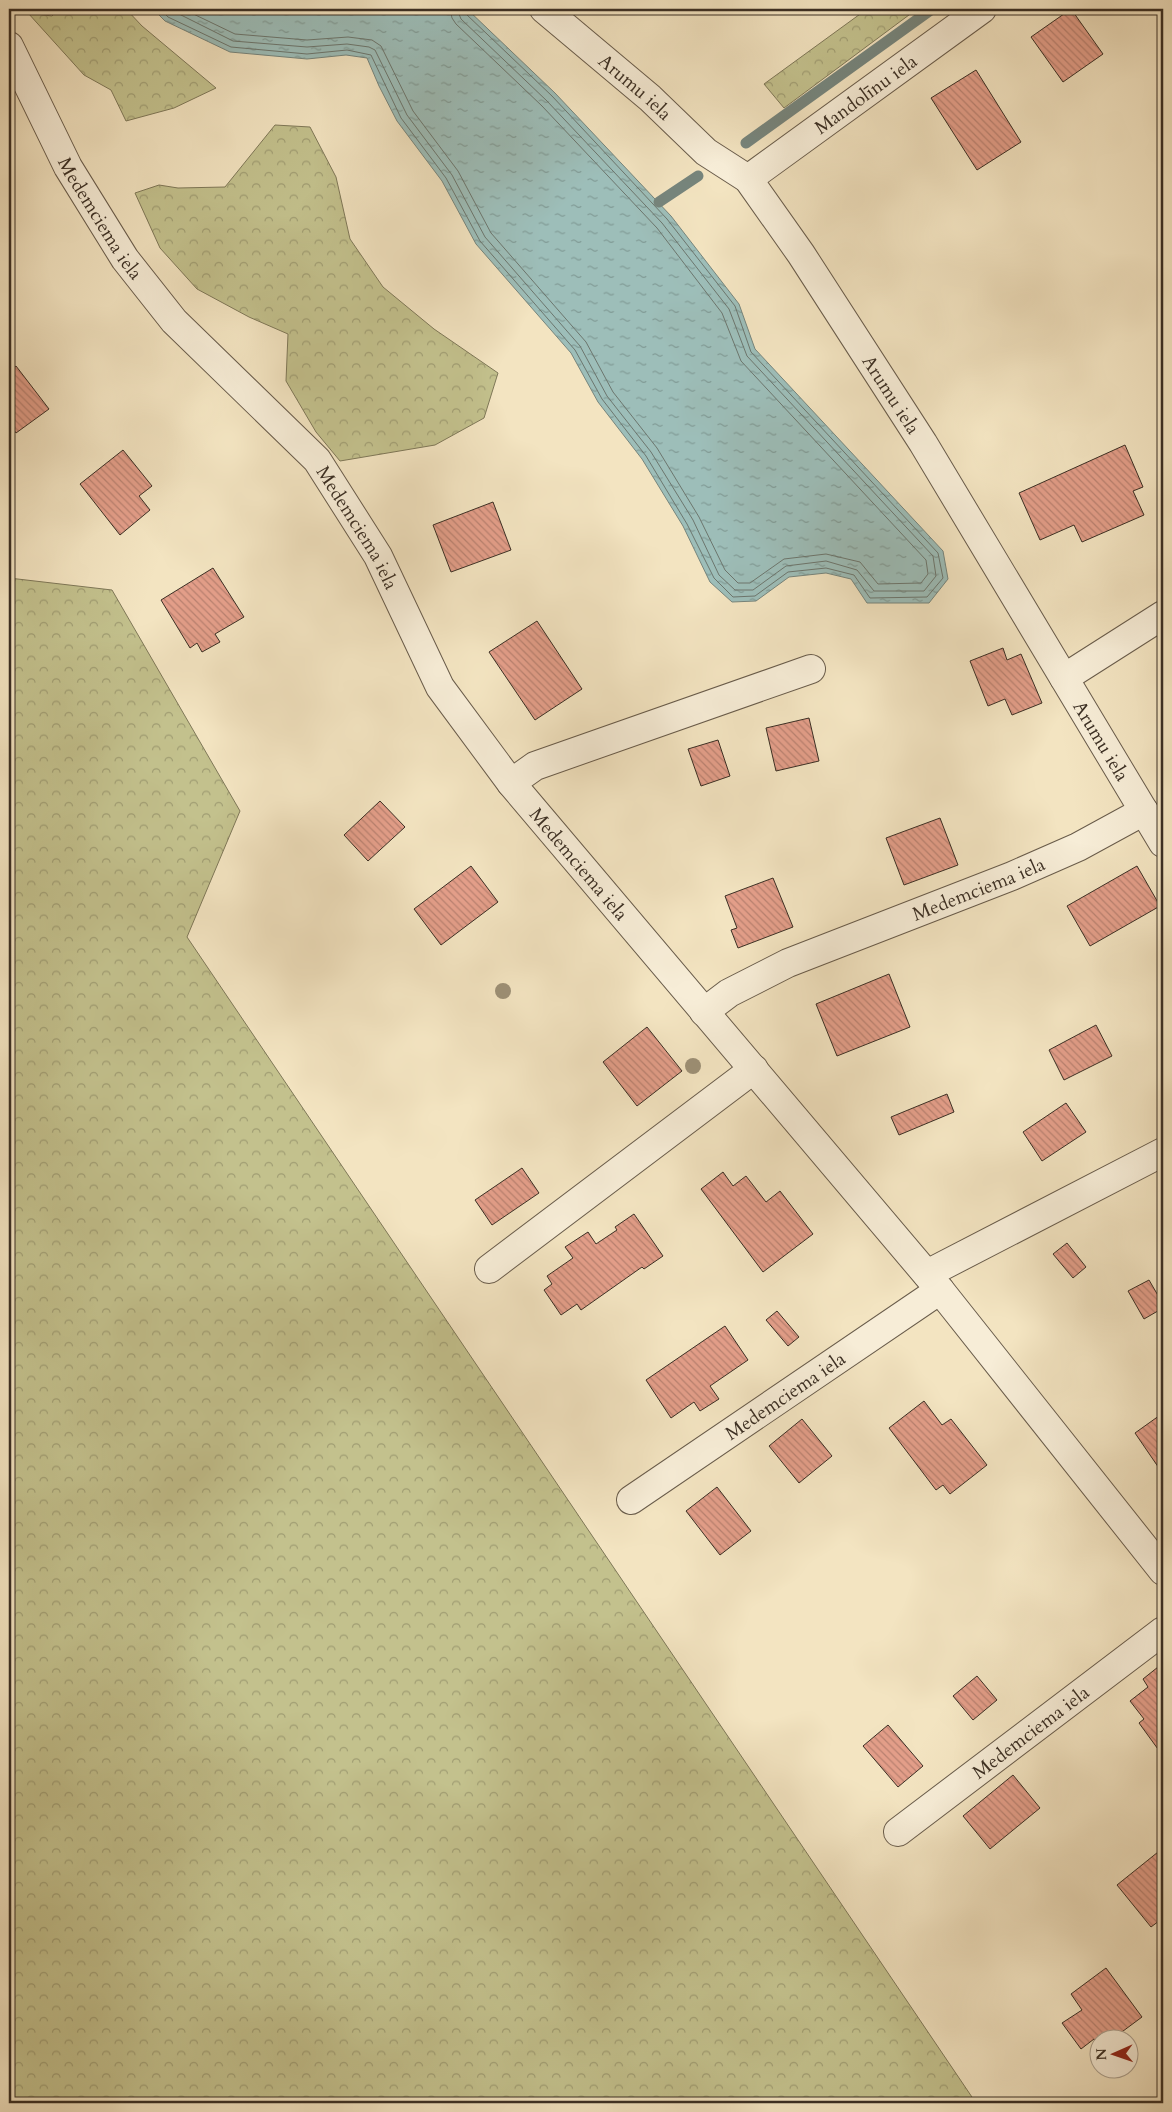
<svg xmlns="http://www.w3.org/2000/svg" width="1172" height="2112" font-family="Cardo,serif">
  <defs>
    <pattern id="forest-crowns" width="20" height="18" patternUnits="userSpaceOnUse" patternTransform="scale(1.25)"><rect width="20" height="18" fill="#c3c18d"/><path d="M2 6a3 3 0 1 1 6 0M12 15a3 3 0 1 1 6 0" fill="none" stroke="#a09d73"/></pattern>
    <pattern id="water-ripples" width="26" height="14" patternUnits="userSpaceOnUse" patternTransform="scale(1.25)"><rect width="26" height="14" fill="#9dbeb9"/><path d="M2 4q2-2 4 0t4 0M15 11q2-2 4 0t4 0" fill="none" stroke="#819b96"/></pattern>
    <pattern id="building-back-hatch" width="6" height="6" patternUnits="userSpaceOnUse" patternTransform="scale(1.25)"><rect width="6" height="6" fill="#e39e89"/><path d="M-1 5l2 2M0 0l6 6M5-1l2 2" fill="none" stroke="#b98170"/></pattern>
  </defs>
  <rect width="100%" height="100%" fill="#f3e4c1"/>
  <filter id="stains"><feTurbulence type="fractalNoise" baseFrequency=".004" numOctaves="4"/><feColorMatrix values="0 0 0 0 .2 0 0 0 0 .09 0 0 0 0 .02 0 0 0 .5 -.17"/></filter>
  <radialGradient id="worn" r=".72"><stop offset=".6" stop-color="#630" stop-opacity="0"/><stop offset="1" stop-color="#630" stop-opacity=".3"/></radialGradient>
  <!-- forest -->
  <g fill="url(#forest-crowns)" stroke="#7f7858">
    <path d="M 59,9 L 126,9 L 142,26 L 216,88 L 174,108 L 126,121 L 111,90 L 84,75 L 28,13 L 52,16 Z"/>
    <path d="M 867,9 L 917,9 L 784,108 L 764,84 Z"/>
    <path d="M 275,125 L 310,127 L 336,177 L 350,239 L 383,287 L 434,329 L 498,373 L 484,418 L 435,445 L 340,461 L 316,432 L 286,381 L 288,334 L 249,317 L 197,289 L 160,248 L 135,193 L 159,185 L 178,188 L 225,187 Z"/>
    <path d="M 9,578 L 112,590 L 240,811 L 187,937 L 976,2103 L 9,2103 Z"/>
  </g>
  <!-- water -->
  <path fill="url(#water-ripples)" stroke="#76857d" d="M 153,9 L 467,9 L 555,93 L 671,216 L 739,304 L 755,349 L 943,551 L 948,579 L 929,603 L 867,603 L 851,579 L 826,573 L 789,577 L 756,601 L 732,602 L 710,582 L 683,526 L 642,459 L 598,402 L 571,353 L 476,244 L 442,181 L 397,121 L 379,86 L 367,58 L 346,55 L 307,59 L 230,52 L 165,21 Z"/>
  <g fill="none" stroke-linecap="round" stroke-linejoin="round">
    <!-- shore -->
    <g stroke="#6c766e" stroke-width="1">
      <path d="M 160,9 L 168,17 L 231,47 L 307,54 L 347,50 L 371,55 L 401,118 L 446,178 L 480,241 L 575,350 L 602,399 L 646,456 L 687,524 L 714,578 L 733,597 L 755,596 L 788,572 L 826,568 L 854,575 L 870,598 L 927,597 L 943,578 L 938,553 L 751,352 L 735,306 L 667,219 L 552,96 L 466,14 L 464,9"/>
      <path d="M 169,9 L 233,41 L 307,47 L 347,44 L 369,47 L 375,50 L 407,115 L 452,175 L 485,237 L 580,346 L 607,396 L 651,452 L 693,520 L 719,575 L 735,590 L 753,590 L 786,566 L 826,561 L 857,570 L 874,591 L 924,591 L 936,576 L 933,556 L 747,356 L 729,309 L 662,223 L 547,101 L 461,19 L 457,9"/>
      <path d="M 183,9 L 235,34 L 307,40 L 348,37 L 372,40 L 381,46 L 413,111 L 458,171 L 491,233 L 586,342 L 613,392 L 657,448 L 699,517 L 725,570 L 738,583 L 750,583 L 784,559 L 826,554 L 860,562 L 878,584 L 921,583 L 928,574 L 926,560 L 741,361 L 722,313 L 657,228 L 542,106 L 456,24 L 452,18 L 450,9"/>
    </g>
    <!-- stream -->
    <g stroke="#76857d" stroke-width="11">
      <path d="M 746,143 L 932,9"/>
      <path d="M 659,202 L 698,176"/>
    </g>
  </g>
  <!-- building -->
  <g fill="url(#building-back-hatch)" stroke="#3b2f24">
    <path d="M 1071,9 L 1103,54 L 1063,82 L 1031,37 Z"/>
    <path d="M 976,70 L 1021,142 L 977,170 L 931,98 Z"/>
    <path d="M 16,366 L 49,409 L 16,433 L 9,423 L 9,371 Z"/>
    <path d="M 1125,445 L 1143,487 L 1133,491 L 1144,515 L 1082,542 L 1074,525 L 1040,540 L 1019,493 Z"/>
    <path d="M 123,450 L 152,486 L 139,496 L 150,510 L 120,535 L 80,484 Z"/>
    <path d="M 493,502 L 511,550 L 451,572 L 433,525 Z"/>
    <path d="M 213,568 L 244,617 L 215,634 L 220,642 L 202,652 L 197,643 L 190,648 L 161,600 Z"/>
    <path d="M 537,621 L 582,689 L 535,720 L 489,652 Z"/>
    <path d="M 1003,648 L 1007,660 L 1021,654 L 1042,703 L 1012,715 L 1005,699 L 988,706 L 970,661 Z"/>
    <path d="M 809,718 L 819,761 L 776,771 L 766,728 Z"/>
    <path d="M 718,740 L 730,776 L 701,786 L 688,749 Z"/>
    <path d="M 380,801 L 405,827 L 368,861 L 344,835 Z"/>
    <path d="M 940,818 L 958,865 L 904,885 L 886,838 Z"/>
    <path d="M 471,866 L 498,902 L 441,945 L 414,909 Z"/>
    <path d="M 1137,866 L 1160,906 L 1090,946 L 1067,906 Z"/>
    <path d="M 773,878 L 793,927 L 738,948 L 731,930 L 737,928 L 725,896 Z"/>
    <path d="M 889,974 L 910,1027 L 837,1056 L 816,1004 Z"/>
    <path d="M 1096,1025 L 1112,1056 L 1064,1080 L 1049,1050 Z"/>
    <path d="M 647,1027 L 682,1071 L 637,1106 L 603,1062 Z"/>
    <path d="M 947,1094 L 954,1112 L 899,1135 L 891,1117 Z"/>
    <path d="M 1066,1103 L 1086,1132 L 1042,1161 L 1023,1132 Z"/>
    <path d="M 522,1168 L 539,1193 L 492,1225 L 475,1200 Z"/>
    <path d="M 723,1172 L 733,1186 L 746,1176 L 766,1202 L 780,1191 L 813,1234 L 763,1272 L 701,1189 Z"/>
    <path d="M 634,1214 L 663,1256 L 644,1269 L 642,1267 L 581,1310 L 577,1304 L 561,1315 L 544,1290 L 552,1284 L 547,1276 L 573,1258 L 565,1247 L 588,1232 L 596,1244 L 617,1230 L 615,1227 Z"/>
    <path d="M 1067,1243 L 1086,1267 L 1073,1278 L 1053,1254 Z"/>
    <path d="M 1149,1280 L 1163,1304 L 1163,1308 L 1144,1319 L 1128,1291 Z"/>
    <path d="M 777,1311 L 799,1337 L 788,1346 L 766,1320 Z"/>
    <path d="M 725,1326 L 748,1360 L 710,1386 L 719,1399 L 700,1411 L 694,1402 L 671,1418 L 646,1380 Z"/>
    <path d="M 924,1401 L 942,1425 L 951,1419 L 987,1465 L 950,1494 L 943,1485 L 936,1490 L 889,1428 Z"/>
    <path d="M 1163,1413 L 1163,1474 L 1135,1433 Z"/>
    <path d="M 802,1419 L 832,1456 L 799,1483 L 769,1446 Z"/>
    <path d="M 717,1487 L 751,1531 L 720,1555 L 686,1511 Z"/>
    <path d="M 1158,1667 L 1163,1675 L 1163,1756 L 1139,1723 L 1144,1719 L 1130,1701 L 1148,1687 L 1143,1679 Z"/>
    <path d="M 977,1676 L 997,1700 L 973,1720 L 953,1696 Z"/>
    <path d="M 888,1725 L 923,1766 L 898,1787 L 863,1746 Z"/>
    <path d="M 1013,1775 L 1040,1808 L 990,1849 L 963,1816 Z"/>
    <path d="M 1163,1848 L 1163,1895 L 1158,1899 L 1163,1906 L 1163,1918 L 1151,1927 L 1117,1885 Z"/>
    <path d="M 1106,1968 L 1142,2017 L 1111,2040 L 1100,2040 L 1100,2046 L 1094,2039 L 1081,2049 L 1062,2023 L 1082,2010 L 1071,1994 Z"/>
  </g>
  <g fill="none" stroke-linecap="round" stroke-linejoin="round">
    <defs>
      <g id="minor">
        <path id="s1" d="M 544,9 L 650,98 L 706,152 L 748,179 L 801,254 L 923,443 L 1163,843"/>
        <path id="s2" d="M 9,46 L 68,167 L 125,259 L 174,321 L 317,460 L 378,556 L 440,687 L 511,783 L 940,1290 L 1163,1571"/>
        <path id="s3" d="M 748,179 L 982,9"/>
        <path d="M 1064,678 L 1163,615"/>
        <path d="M 511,783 L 535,766 L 811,669"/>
        <path id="s4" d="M 704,1012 L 729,993 L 788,963 L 1012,876 L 1078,847 L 1144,811"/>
        <path d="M 489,1269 L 754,1069"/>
        <path d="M 927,1274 L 1163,1152"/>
        <path id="s5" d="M 631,1500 L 940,1290"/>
        <path id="s6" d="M 898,1832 L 1163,1631"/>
      </g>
    </defs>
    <!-- minor casing -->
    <use href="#minor" stroke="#695c4b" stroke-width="30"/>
    <!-- minor -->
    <use href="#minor" stroke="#f7edd7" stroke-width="28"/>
  </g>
  <!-- trees -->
  <g fill="#9d9076">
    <circle cx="503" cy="991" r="8"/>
    <circle cx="693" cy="1066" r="8"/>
  </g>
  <g text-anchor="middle" stroke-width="4.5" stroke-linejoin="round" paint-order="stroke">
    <!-- street labels -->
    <g font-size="19" fill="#3b2f24" stroke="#f7edd7">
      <text dy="7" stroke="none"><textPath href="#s1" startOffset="120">Arumu iela</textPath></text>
      <text dy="7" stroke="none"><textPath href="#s3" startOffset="145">Mandolīnu iela</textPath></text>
      <text dy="7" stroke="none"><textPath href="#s2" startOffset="195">Medemciema iela</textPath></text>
      <text dy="7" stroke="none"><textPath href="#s1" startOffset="525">Arumu iela</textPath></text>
      <text dy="7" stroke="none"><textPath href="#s2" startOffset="600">Medemciema iela</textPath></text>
      <text dy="7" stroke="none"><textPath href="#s1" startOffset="930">Arumu iela</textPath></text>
      <text dy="7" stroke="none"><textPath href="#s2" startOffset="1005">Medemciema iela</textPath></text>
      <text dy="7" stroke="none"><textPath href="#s4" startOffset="302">Medemciema iela</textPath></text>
      <text dy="7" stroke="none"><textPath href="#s5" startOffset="186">Medemciema iela</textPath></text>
      <text dy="7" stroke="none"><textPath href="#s6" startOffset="166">Medemciema iela</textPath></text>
    </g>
  </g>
  <!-- margin -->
  <rect width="1172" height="2112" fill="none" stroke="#f3e4c1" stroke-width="30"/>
  <rect x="10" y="10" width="1152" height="2092" fill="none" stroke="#3b2f24" stroke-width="2.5"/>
  <rect x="15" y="15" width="1142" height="2082" fill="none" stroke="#3b2f24"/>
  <!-- north arrow -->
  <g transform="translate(1114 2054) rotate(268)"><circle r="24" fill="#f7edd7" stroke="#aca18f"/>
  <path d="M0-4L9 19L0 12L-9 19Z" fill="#8f2418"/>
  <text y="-8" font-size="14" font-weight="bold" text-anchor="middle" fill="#3b2f24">N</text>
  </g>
  <rect width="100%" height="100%" filter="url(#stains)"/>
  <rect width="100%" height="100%" fill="url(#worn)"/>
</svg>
